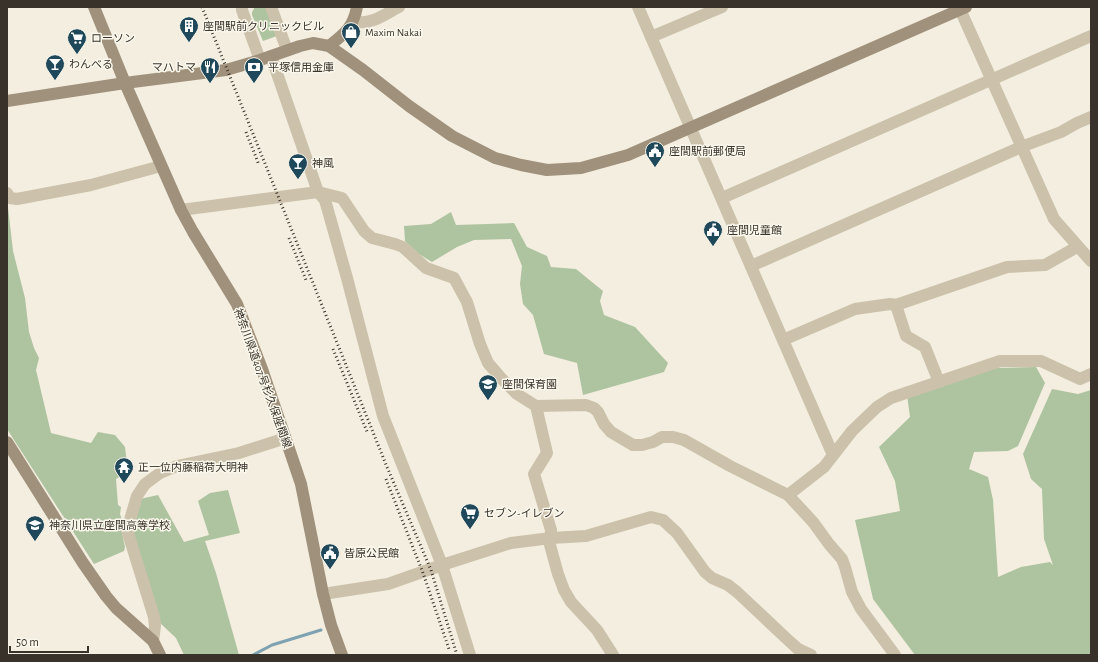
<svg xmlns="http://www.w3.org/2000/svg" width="1098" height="662" font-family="'Alegreya Sans','Noto Sans JP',sans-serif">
  <rect width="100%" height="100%" fill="#f3eedf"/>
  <!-- green -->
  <g fill="#aec39f">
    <path d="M 255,7 L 266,7 L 277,36 L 263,41 L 252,15 L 252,12 Z"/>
    <path d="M 7,199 L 13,251 L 25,298 L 29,332 L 34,348 L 39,358 L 36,370 L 51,433 L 91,443 L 98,432 L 115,435 L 125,447 L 128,472 L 116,479 L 118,505 L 121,507 L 120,514 L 123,523 L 122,533 L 125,547 L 124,551 L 94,564 L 7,429 Z"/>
    <path d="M 451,212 L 456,225 L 514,223 L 527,247 L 547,256 L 551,267 L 576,269 L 603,291 L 600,301 L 604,315 L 635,327 L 668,363 L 664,372 L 583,395 L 577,363 L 544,354 L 533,315 L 523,304 L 520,284 L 522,266 L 511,239 L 474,240 L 457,247 L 432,262 L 419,254 L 405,241 L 404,226 L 431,224 Z"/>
    <path d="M 1036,367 L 1045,383 L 1018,446 L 1008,451 L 974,452 L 969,469 L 988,477 L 993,500 L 998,577 L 1021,567 L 1050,562 L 1053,565 L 1044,539 L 1042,489 L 1031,479 L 1023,454 L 1052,389 L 1078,394 L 1091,390 L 1091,655 L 915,655 L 873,599 L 855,520 L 900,511 L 895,481 L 879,447 L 910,417 L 907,395 L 994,368 Z"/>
    <path d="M 228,490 L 240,533 L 205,541 L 216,573 L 239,655 L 184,655 L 176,638 L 158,621 L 132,539 L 132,520 L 140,499 L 158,495 L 184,542 L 209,535 L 198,501 L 210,493 Z"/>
  </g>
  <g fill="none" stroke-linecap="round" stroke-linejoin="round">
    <!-- stream -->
    <path stroke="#7ea2b1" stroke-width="3" d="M 253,655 L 272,645 L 321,630"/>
    <!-- street -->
    <g stroke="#ccc2ab" stroke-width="12">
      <path d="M 242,7 L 242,10 L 260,60"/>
      <path d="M 271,7 L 287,50"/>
      <path d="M 638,7 L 833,455"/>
      <path d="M 959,7 L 1054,219 L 1091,261"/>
      <path d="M 354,21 C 370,26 385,14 399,7"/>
      <path d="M 651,37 L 722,7"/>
      <path d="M 271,56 L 318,192 L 325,200 L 347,278 L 383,416 L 442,565 L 470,655"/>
      <path d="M 7,193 L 10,198 L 17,199 L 91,185 L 161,166"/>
      <path d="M 722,198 L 1091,36"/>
      <path d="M 181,210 L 318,192 L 342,198 L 364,231 L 372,238 L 395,244 L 403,247 L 426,268 L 454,278 L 467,302 L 480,344 L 488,363 L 501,378 L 517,394 L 536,406 L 586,405 L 594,408 L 598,412 L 604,424 L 611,432 L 633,445 L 642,445 L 653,442 L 662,437 L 673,437 L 684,440 L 730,466 L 788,495 L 813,522 L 829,544 L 842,559 L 845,567 L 852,592 L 861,609 L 895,655"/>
      <path d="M 751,266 L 1021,147 L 1061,132 L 1077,123 L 1091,117"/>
      <path d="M 896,305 L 906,336 L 925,347 L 939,382"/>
      <path d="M 783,340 L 855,309 L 890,304 L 896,305 L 1007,267 L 1045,265 L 1077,247"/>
      <path d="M 536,406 L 547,453 L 534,474 L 551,530 L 550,545 L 558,574 L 564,590 L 571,602 L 597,630 L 613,655"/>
      <path d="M 788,495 L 824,467 L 852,431 L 877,407 L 891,398 L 1000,361 L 1041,361 L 1080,379 L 1091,374"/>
      <path d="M 323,594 L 388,584 L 442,565 L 511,543 L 551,538 L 586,536 L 651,517 L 663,520 L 677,533 L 705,572 L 712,578 L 728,585 L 737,592 L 787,639 L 798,649 L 811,655"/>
      <path d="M 153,641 L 155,626 L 154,617 L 127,530 L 137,496 L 145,484 L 160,473 L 177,466 L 239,453 L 286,438"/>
    </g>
    <!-- secondary -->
    <g stroke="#a0917c" stroke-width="12">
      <path d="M 94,7 L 125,83 L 181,210 L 193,232 L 237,304 L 262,369 L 301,484 L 323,594 L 331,625 L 342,655"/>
      <path d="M 329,46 C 344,34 353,28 357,7"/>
      <path d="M 7,101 L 125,83 L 226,70 L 260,60 L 300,46 L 313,43 L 329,46 L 363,70 L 409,106 L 452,136 L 495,158 L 521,165 L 547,170 L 581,168 L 628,155 L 966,7"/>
      <path d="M 7,442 L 83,563 L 106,596 L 116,608 L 153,641 L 160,655"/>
    </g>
    <!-- rail -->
    <g stroke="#39322a" stroke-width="3" stroke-dasharray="1 3" stroke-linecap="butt">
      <path d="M 202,7 L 387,467 L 431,570 L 457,655"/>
      <path d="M 246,132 L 259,165"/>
      <path d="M 289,238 L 306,280"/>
      <path d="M 333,349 L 368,434"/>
      <path d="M 386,479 L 423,573 L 449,649"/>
    </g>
  </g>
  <!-- icons -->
  <defs>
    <symbol id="building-pin" viewBox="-11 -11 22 30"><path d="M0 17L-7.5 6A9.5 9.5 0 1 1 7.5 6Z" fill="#1f495b" stroke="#faf7ec"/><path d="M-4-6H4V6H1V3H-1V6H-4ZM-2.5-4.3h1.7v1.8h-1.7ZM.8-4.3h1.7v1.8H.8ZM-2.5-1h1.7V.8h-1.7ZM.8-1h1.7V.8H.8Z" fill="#fff"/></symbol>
    <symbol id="shop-pin" viewBox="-11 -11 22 30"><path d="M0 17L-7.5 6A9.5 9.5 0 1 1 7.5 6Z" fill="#1f495b" stroke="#faf7ec"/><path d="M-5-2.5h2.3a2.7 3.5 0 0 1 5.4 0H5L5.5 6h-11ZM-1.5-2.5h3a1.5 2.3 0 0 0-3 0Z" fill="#fff"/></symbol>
    <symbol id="supermarket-pin" viewBox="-11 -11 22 30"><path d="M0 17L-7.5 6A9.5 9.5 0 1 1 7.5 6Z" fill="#1f495b" stroke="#faf7ec"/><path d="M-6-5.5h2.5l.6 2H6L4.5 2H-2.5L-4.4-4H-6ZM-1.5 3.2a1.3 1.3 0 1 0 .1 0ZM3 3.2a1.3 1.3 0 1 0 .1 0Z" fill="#fff"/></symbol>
    <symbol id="bar-pin" viewBox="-11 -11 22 30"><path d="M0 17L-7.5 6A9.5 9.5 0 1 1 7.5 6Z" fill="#1f495b" stroke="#faf7ec"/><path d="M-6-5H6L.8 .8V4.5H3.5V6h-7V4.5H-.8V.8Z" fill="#fff"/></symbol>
    <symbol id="restaurant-pin" viewBox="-11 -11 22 30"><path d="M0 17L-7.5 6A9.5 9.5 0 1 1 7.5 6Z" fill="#1f495b" stroke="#faf7ec"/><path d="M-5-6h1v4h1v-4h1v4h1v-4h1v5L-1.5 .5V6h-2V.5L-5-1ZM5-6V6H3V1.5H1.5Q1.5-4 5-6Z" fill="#fff"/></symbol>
    <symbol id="bank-pin" viewBox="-11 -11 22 30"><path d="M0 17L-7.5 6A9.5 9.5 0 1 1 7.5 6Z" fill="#1f495b" stroke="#faf7ec"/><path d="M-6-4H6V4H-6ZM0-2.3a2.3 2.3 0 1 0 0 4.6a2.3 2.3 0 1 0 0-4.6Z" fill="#fff"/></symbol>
    <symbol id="civic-pin" viewBox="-11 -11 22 30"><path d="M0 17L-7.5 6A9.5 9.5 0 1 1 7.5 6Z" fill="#1f495b" stroke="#faf7ec"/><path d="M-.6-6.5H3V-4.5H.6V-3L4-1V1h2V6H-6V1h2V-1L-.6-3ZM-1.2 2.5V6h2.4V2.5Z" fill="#fff"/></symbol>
    <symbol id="school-pin" viewBox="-11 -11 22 30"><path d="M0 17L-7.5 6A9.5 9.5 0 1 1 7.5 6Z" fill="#1f495b" stroke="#faf7ec"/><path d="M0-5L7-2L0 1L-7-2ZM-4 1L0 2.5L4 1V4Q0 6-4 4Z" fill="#fff"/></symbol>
    <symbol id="temple-pin" viewBox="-11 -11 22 30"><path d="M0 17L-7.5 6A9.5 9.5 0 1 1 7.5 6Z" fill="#1f495b" stroke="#faf7ec"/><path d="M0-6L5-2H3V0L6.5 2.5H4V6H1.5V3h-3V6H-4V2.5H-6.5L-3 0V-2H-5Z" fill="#fff"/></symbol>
  </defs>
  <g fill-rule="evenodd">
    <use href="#building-pin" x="178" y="15" width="22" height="30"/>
    <use href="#shop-pin" x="340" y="21" width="22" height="30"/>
    <use href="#supermarket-pin" x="66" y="27" width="22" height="30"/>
    <use href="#bar-pin" x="44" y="53" width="22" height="30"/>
    <use href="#restaurant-pin" x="199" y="56" width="22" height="30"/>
    <use href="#bank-pin" x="243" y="56" width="22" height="30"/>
    <use href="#civic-pin" x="644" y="140" width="22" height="30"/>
    <use href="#bar-pin" x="287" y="152" width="22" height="30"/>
    <use href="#civic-pin" x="702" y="219" width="22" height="30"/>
    <use href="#school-pin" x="477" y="373" width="22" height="30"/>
    <use href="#temple-pin" x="113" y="456" width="22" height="30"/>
    <use href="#supermarket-pin" x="459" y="502" width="22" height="30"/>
    <use href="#school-pin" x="24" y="514" width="22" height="30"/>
    <use href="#civic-pin" x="319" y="542" width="22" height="30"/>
  </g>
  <g text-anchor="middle" stroke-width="3" stroke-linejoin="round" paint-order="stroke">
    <!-- poi labels -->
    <g font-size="11" fill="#39322a" stroke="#faf7ec" text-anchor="start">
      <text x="203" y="30">座間駅前クリニックビル</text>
      <text x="365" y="36">Maxim Nakai</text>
      <text x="91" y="42">ローソン</text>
      <text x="69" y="68">わんべる</text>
      <text x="196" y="71" text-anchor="end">マハトマ</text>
      <text x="268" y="71">平塚信用金庫</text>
      <text x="669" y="155">座間駅前郵便局</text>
      <text x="312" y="167">神風</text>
      <text x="727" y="234">座間児童館</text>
      <text x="502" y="388">座間保育園</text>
      <text x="138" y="471">正一位内藤稲荷大明神</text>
      <text x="484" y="517">セブン-イレブン</text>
      <text x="49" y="529">神奈川県立座間高等学校</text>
      <text x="344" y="557">皆原公民館</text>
    </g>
    <!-- street labels -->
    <g font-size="11" fill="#39322a" stroke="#faf7ec">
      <text transform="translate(263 378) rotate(70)" y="4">神奈川県道407号杉久保座間線</text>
    </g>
  </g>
  <!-- border -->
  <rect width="1098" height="662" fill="none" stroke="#39322a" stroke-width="16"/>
  <!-- scale -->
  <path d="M10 646v6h78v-6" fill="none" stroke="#39322a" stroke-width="2"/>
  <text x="16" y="646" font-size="12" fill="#39322a" stroke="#faf7ec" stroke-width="3" paint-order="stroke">50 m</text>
</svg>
